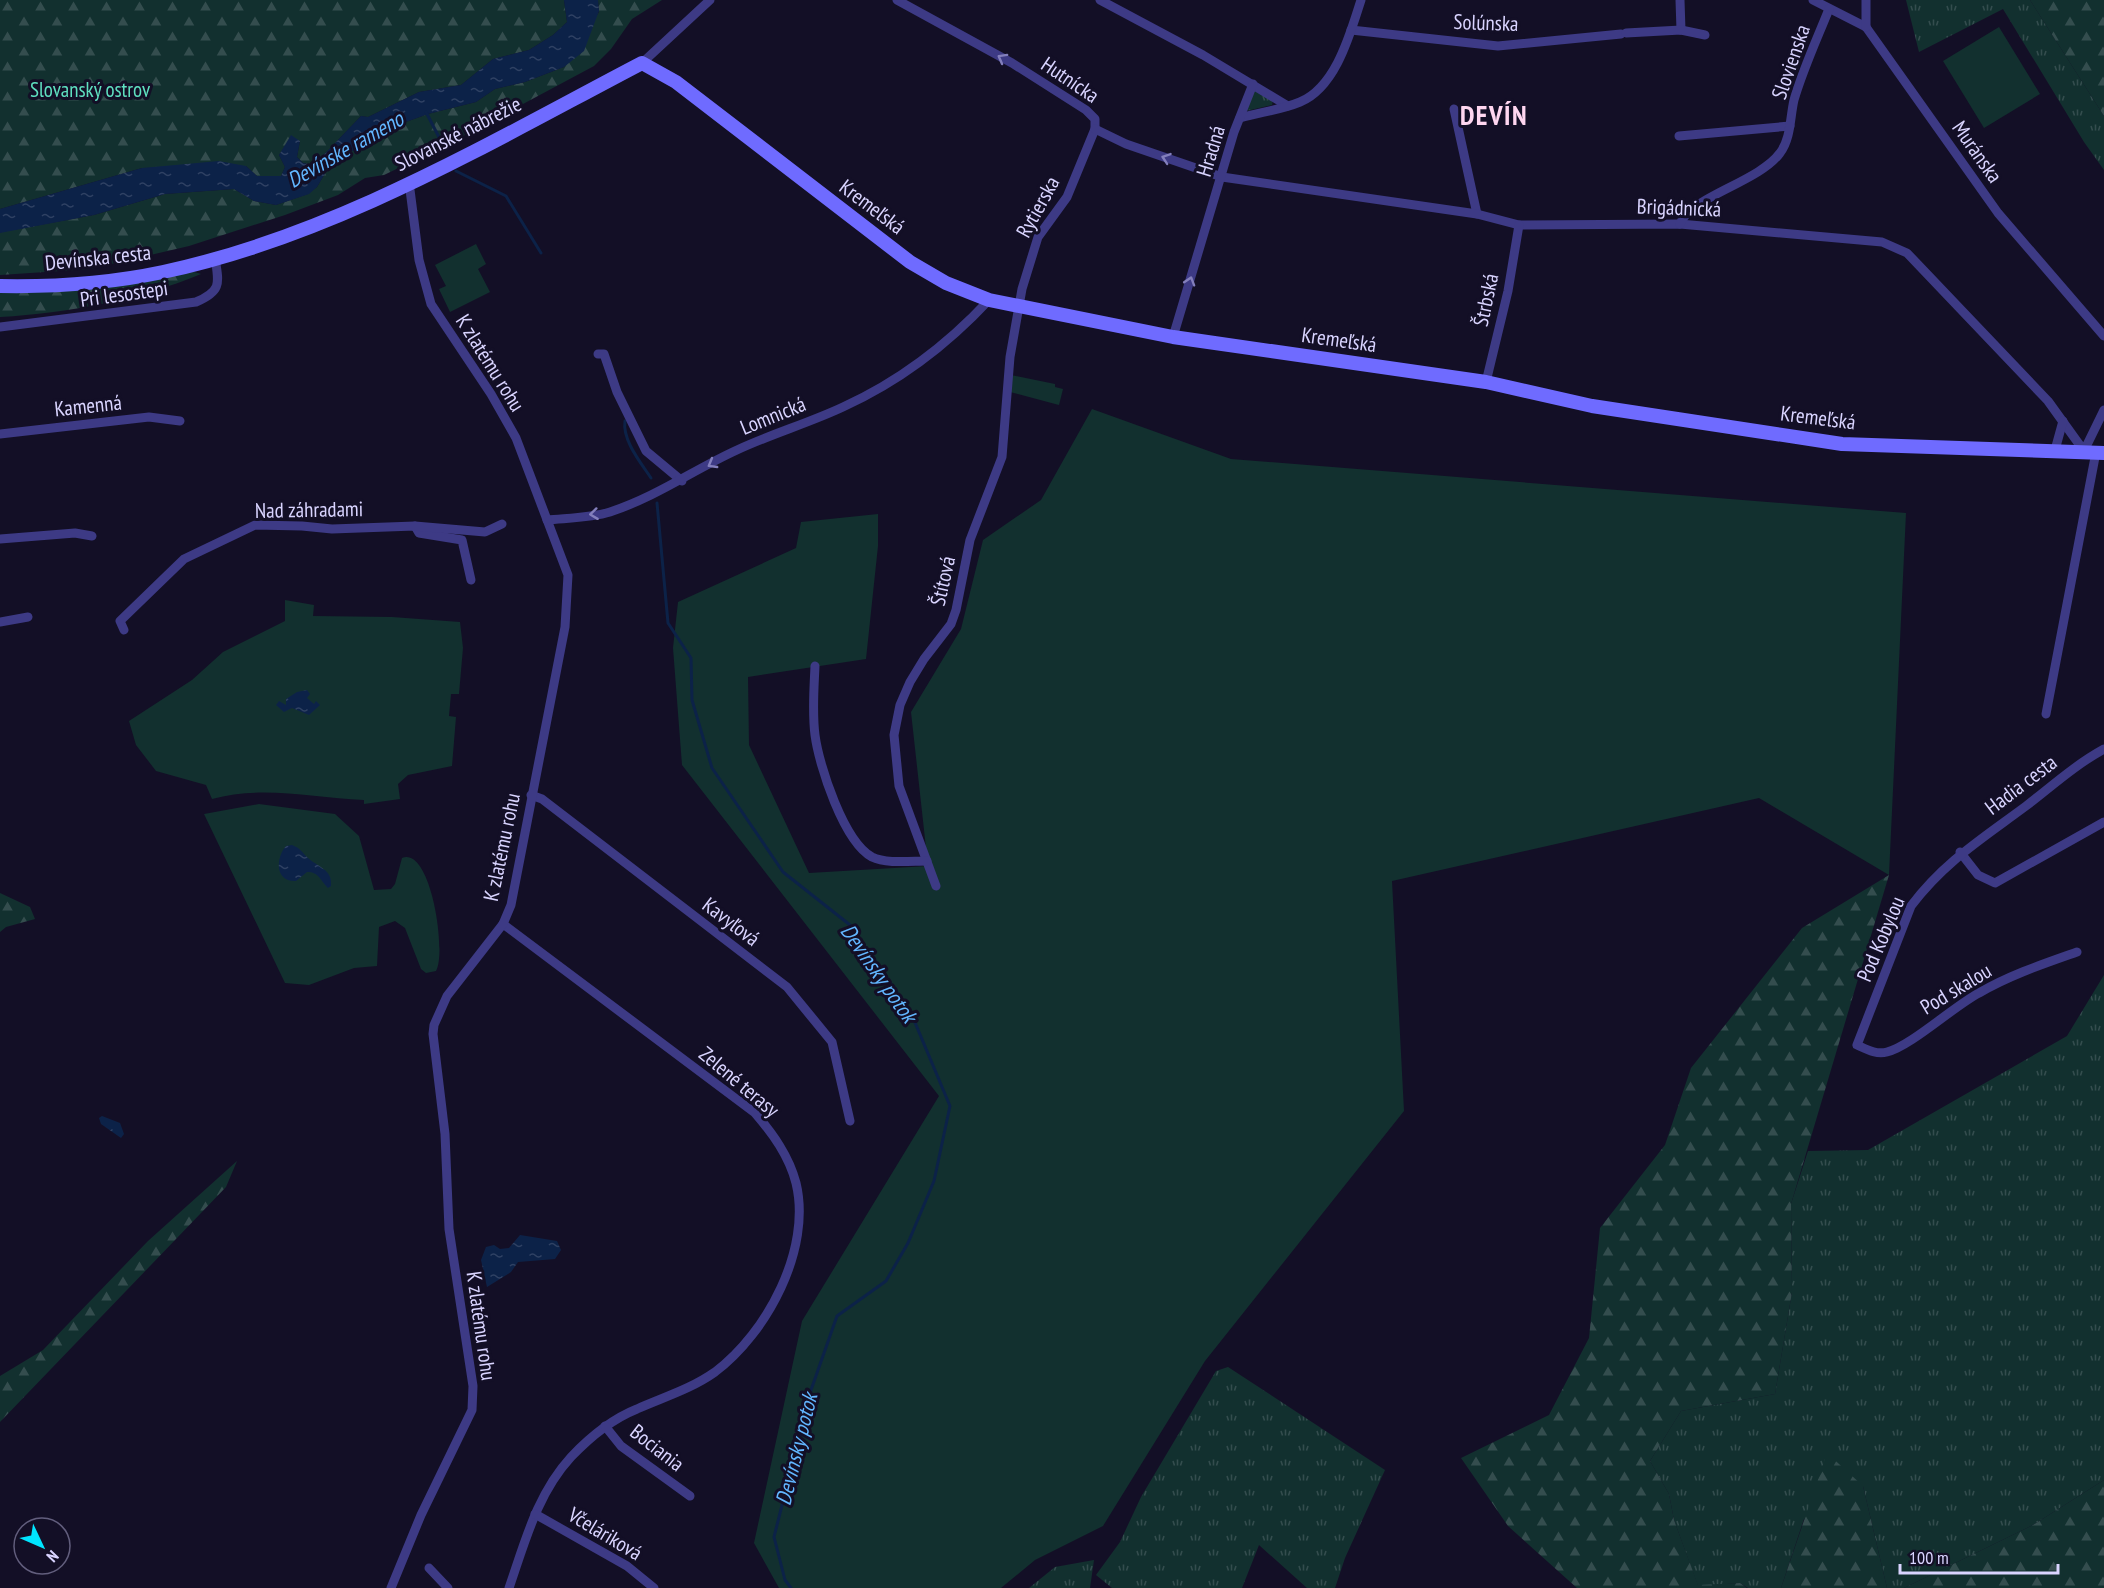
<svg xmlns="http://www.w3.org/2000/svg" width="2104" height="1588" font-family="'PT Sans Narrow',sans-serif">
  <defs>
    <pattern id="grass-tufts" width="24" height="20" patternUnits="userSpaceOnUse" patternTransform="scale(1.5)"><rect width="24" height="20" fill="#12302f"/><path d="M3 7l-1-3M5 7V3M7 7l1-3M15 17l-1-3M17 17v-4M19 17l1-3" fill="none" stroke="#344d4e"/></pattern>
    <pattern id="forest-firs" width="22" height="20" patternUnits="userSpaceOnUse" patternTransform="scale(1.5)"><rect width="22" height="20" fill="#12302f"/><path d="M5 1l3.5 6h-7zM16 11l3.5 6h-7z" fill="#344d4e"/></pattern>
    <pattern id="water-ripples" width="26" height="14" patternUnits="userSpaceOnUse" patternTransform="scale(1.5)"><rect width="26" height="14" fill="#0c2248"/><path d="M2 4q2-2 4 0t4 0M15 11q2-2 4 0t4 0" fill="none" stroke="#2f4163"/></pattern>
  </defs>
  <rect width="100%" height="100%" fill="#130f26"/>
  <!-- grass -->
  <g fill="url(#grass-tufts)">
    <path d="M 1906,0 L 2030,0 L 2104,116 L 2104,170 L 2084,142 L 2003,9 L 1919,52 Z"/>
    <path d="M 1254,87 L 1273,100 L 1272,105 L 1246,111 Z"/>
    <path d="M 2104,975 L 2104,1480 L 2033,1525 L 1904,1588 L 1887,1588 L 1863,1486 L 1804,1519 L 1781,1588 L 1748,1588 L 1740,1583 L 1698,1586 L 1674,1520 L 1669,1494 L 1650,1461 L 1681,1411 L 1775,1394 L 1792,1292 L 1791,1204 L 1808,1151 L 1868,1150 L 2067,1036 Z"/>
    <path d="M 1228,1367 L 1385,1470 L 1345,1558 L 1335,1588 L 1307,1588 L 1259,1545 L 1242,1588 L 1112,1588 L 1096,1575 L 1120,1542 L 1141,1497 L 1216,1371 Z"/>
    <path d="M 1094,1560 L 1090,1588 L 1029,1588 L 1055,1567 Z"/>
  </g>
  <!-- forest -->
  <g fill="url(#forest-firs)">
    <path d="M 0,0 L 564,0 L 567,22 L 553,35 L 529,50 L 493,59 L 461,85 L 419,92 L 368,117 L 361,116 L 314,165 L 303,163 L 297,157 L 300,141 L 287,143 L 279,155 L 285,167 L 281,176 L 257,176 L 246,166 L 142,168 L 0,209 Z"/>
    <path d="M 598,0 L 662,0 L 632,19 L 611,49 L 594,66 L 450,143 L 384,175 L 365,178 L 338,195 L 285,215 L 189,246 L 90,269 L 0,275 L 0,233 L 2,232 L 94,215 L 165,194 L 234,189 L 254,201 L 276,205 L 308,194 L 317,187 L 327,170 L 350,152 L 367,144 L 381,131 L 428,114 L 476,102 L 495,89 L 525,82 L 564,67 L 599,12 Z"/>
    <path d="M 2030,0 L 2104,0 L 2104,116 Z"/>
    <path d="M 187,270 L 201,274 C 138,300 68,313 0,317 L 0,292 Z"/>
    <path d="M 1889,875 L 1791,1204 L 1792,1292 L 1775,1394 L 1681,1411 L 1650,1461 L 1669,1494 L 1674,1520 L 1698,1585 L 1740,1583 L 1747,1588 L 1577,1588 L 1508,1526 L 1461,1458 L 1549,1415 L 1589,1338 L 1600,1228 L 1665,1145 L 1691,1068 L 1802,928 Z"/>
    <path d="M 0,893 L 30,907 L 35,919 L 6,927 L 0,932 Z"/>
    <path d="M 237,1161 L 226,1187 L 0,1422 L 0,1376 L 43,1350 L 148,1241 Z"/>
    <path d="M 1827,1453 L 1863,1486 L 1887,1588 L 1781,1588 Z"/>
    <path d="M 2104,1480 L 2104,1588 L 1904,1588 L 2033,1525 Z"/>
  </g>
  <!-- green -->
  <g fill="#12302f">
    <path d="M 1999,27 L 2040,94 L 1984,128 L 1943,61 Z"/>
    <path d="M 476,244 L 486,264 L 478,269 L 490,292 L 450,312 L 439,289 L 446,286 L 435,265 Z"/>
    <path d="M 1011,375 L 1055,384 L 1055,387 L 1063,389 L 1059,405 L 1010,392 Z"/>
    <path d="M 1092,409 L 1231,459 L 1906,513 L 1889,875 L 1759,798 L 1392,881 L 1404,1111 L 1205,1361 L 1103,1526 L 1035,1560 L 1001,1588 L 779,1588 L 754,1543 L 802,1321 L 939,1096 L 682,765 L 673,648 L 678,602 L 796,548 L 801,522 L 878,514 L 878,546 L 866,659 L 748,677 L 749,745 L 809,873 L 928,866 L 911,712 L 961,629 L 983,540 L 1041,500 Z"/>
    <path d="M 285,600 L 314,605 L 313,616 L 392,617 L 460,622 L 463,648 L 459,694 L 451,694 L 449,716 L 456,717 L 452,766 L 408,775 L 398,784 L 400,799 L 364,804 L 364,800 C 313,798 262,785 212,799 L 206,785 L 156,771 L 136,745 L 129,721 L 192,680 L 223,652 L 285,621 Z"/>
    <path d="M 259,804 L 335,814 L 359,836 L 374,890 L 391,889 L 395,884 L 402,858 C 431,846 447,953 436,971 L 426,973 L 421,969 L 405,928 L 395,921 L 379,927 L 377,966 L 354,968 L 309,985 L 285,983 L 204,814 Z"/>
  </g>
  <!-- water -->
  <g fill="url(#water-ripples)">
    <path d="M 564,0 L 598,0 L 599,11 L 584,51 L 564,67 L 525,82 L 495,89 L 476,102 L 428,114 L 381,131 L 367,144 L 350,152 L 327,170 L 317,187 L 309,194 L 276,205 L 254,201 L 234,189 L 165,194 L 94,215 L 0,233 L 0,209 L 142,168 L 219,161 L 246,166 L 257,176 L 281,176 L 285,167 L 279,155 L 291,135 L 300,141 L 297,157 L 303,163 L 314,165 L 361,116 L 368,117 L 419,92 L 461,85 L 493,59 L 529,50 L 553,35 L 567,22 Z"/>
    <path d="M 307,690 L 310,694 L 307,698 L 314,704 L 316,701 L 320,705 L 309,715 L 292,708 L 284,712 L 276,705 L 279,701 L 286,705 L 286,699 L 297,692 Z"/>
    <path d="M 292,845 C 300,848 301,851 307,857 C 317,867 333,869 331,886 L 328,888 C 320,880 319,872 307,872 L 296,881 C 274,882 276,857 286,846 Z"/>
    <path d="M 102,1116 L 120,1123 L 124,1134 L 121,1138 L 101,1124 L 99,1118 Z"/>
    <path d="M 520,1235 L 557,1241 L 561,1250 L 555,1259 L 518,1262 L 511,1272 L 487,1287 L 481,1260 L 486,1247 L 494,1245 L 500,1249 L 509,1248 Z"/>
  </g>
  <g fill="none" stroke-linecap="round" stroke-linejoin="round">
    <!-- stream -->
    <g stroke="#0c2248" stroke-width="3">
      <path d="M 426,112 L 443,145"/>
      <path d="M 456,171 L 506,196 L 541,253"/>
      <path d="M 625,421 C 622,440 641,463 651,478"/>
      <path d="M 657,503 L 668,623 L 691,658 L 692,700 L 712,768 L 783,872 L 850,925 L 911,1013 L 950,1106 L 934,1181 L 908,1243 L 886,1281 L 837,1316 L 811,1390 L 774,1537 L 785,1580 L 791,1588"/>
    </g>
    <!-- street -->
    <g stroke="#3d3a85" stroke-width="9">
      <path d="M 897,0 L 1012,63 L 1086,110 L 1095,119 L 1095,129 L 1067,197 L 1038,237 L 1022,289 L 1010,357 L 1002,457 L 970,540 L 956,610 L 951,624 L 924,659 L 910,682 L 900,705 L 894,735 L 899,786 L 936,886"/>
      <path d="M 1100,0 L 1203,55 L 1288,106"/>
      <path d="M 1680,0 L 1681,30"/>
      <path d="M 1813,0 L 1866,27 L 1998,213 L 2104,336"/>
      <path d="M 1866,0 L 1866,27"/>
      <path d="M 1351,30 L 1498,46 L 1621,34"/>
      <path d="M 1626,33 L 1681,30 L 1705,35"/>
      <path d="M 642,63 L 710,0"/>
      <path d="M 1454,109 L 1477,214"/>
      <path d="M 1240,118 C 1260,112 1281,110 1300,102 C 1336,87 1350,34 1361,0"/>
      <path d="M 1095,129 L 1126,144 L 1222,177 L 1477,214 L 1519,225 L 1680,224 L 1882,242 L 1907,253 L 2048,401 L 2084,451 L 2104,410"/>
      <path d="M 1679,136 L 1790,126"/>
      <path d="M 1680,224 C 1690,197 1759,182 1780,153 C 1791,139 1790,117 1794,100 C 1803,69 1817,39 1829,9"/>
      <path d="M 0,327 L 196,302 C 222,291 219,283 215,258"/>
      <path d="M 1173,337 L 1234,132 L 1253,84"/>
      <path d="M 598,354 L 604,354 L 617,392 L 646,451 L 682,481"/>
      <path d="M 1486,382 L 1508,291 L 1519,225"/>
      <path d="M 0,434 L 149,417 L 180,421"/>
      <path d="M 2055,450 L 2063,421"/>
      <path d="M 547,520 C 567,518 591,518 610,512 C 658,496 693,470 737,450 C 771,434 809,423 843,407 C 898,382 948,344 989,300"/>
      <path d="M 415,526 L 419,533 L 462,540 L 471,580"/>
      <path d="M 0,539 L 75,533 L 92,536"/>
      <path d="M 0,622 L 28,617"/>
      <path d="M 124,630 L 120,621 L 184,559 L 255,525 L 302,526 L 332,529 L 415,526 L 485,532 L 502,524"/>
      <path d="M 815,666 C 814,689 812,712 815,735 C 819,766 844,842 872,857 C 886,864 911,861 927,861"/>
      <path d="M 2046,714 L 2096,452"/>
      <path d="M 531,795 L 542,799 L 787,987 L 832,1042 L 850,1121"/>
      <path d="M 1960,852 L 1978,875 L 1995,883 L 2104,822"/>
      <path d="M 503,924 L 755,1113 C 773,1134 789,1156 796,1183 C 812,1249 767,1333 715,1372 C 691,1389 664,1397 637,1409 C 612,1419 590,1437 571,1457 C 537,1494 525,1542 509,1588"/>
      <path d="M 2077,952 C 2043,964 2010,975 1979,993 C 1954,1006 1911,1046 1887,1052 C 1876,1055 1866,1049 1857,1045 L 1911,906 C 1944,862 1983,838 2026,806 C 2052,786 2075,765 2104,749"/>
      <path d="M 605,1426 L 621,1446 L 690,1496"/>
      <path d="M 535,1514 L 627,1566 L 654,1588"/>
      <path d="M 429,1568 L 448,1588"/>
      <path d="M 391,1588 L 421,1515 L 472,1410 L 473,1386 L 449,1229 L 445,1134 L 433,1034 L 434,1025 L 447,996 L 503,924 L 511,905 L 565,627 L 568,575 L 516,438 L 491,394 L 431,304 L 419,260 L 409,182"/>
    </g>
    <!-- secondary -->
    <path stroke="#6f6bff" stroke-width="14" d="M 0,286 C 53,287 111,283 163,272 C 333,236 489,143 642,63 L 676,82 L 910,262 L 946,283 L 989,300 L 1173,337 L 1486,382 L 1592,406 L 1842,444 L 2104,453"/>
  </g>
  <!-- one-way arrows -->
  <defs><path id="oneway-chevron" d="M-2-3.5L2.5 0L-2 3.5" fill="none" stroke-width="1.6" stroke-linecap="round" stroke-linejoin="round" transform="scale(1.5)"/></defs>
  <g stroke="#837fbc">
    <use href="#oneway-chevron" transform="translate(1002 58) rotate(-151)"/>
    <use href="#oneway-chevron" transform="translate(1166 158) rotate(-161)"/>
    <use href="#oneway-chevron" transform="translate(1190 281) rotate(-73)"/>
    <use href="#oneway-chevron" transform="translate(712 464) rotate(150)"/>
    <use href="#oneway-chevron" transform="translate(594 514) rotate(173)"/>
  </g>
  <g text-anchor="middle" stroke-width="6" stroke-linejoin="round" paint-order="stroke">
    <!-- street labels -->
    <g font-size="21" fill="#d9d4ff" stroke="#130f26">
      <text transform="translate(1486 23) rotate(2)" y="7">Solúnska</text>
      <text transform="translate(1791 62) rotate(-71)" y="7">Slovienska</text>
      <text transform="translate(1070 80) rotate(34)" y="7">Hutnícka</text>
      <text transform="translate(458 134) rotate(-27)" y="7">Slovanské nábrežie</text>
      <text transform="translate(1211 151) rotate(-73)" y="7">Hradná</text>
      <text transform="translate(1977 152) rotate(55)" y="7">Muránska</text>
      <text transform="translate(872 207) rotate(37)" y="7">Kremeľská</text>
      <text transform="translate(1038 207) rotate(-61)" y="7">Rytierska</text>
      <text transform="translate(1679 208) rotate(2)" y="7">Brigádnická</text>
      <text transform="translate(98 258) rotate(-6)" y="7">Devínska cesta</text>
      <text transform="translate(124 294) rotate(-8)" y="7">Pri lesostepi</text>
      <text transform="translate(1486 300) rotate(-78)" y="7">Štrbská</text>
      <text transform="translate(1339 340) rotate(8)" y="7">Kremeľská</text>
      <text transform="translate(490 363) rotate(58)" y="7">K zlatému rohu</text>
      <text transform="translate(88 406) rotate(-6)" y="7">Kamenná</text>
      <text transform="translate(773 416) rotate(-22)" y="7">Lomnická</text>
      <text transform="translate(1818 418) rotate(7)" y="7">Kremeľská</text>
      <text transform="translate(309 510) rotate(-1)" y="7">Nad záhradami</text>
      <text transform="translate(943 581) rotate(-77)" y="7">Štítová</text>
      <text transform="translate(2021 785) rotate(-37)" y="7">Hadia cesta</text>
      <text transform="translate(502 847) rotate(-78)" y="7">K zlatému rohu</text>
      <text transform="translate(731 922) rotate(37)" y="7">Kavyľová</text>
      <text transform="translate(1881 939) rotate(-67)" y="7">Pod Kobylou</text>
      <text transform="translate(1956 989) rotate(-31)" y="7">Pod skalou</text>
      <text transform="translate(739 1082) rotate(40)" y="7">Zelené terasy</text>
      <text transform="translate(481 1326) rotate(82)" y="7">K zlatému rohu</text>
      <text transform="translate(657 1448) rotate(38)" y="7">Bociania</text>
      <text transform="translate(605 1534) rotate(31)" y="7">Včeláriková</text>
    </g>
    <!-- park labels -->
    <g font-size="21" fill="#5fe0c0" stroke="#130f26">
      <text x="90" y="97">Slovanský ostrov</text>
    </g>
    <!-- water labels -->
    <g font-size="22" font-style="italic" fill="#62b6ff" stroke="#130f26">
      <text transform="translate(345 149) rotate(-30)" y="8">Devínske rameno</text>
      <text transform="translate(879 973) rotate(55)" y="8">Devínsky potok</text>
      <text transform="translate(796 1449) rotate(-76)" y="8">Devínsky potok</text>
    </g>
    <!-- district labels -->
    <g font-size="27" font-weight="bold" letter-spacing="1.5" fill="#ffd6f0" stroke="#130f26">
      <text x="1494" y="125">DEVÍN</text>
    </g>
  </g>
  <!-- north arrow -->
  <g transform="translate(42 1546) rotate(134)"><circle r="28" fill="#130f26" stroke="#625e7d" stroke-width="1.5"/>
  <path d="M0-4.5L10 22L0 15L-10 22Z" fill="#00e5ff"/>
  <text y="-9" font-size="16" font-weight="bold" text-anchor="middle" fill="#d9d4ff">N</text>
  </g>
  <!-- scale -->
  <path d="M1900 1564v9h158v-9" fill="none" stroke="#d9d4ff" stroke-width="3"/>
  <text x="1909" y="1564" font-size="18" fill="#d9d4ff" stroke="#130f26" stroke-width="4.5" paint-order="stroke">100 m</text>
</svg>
